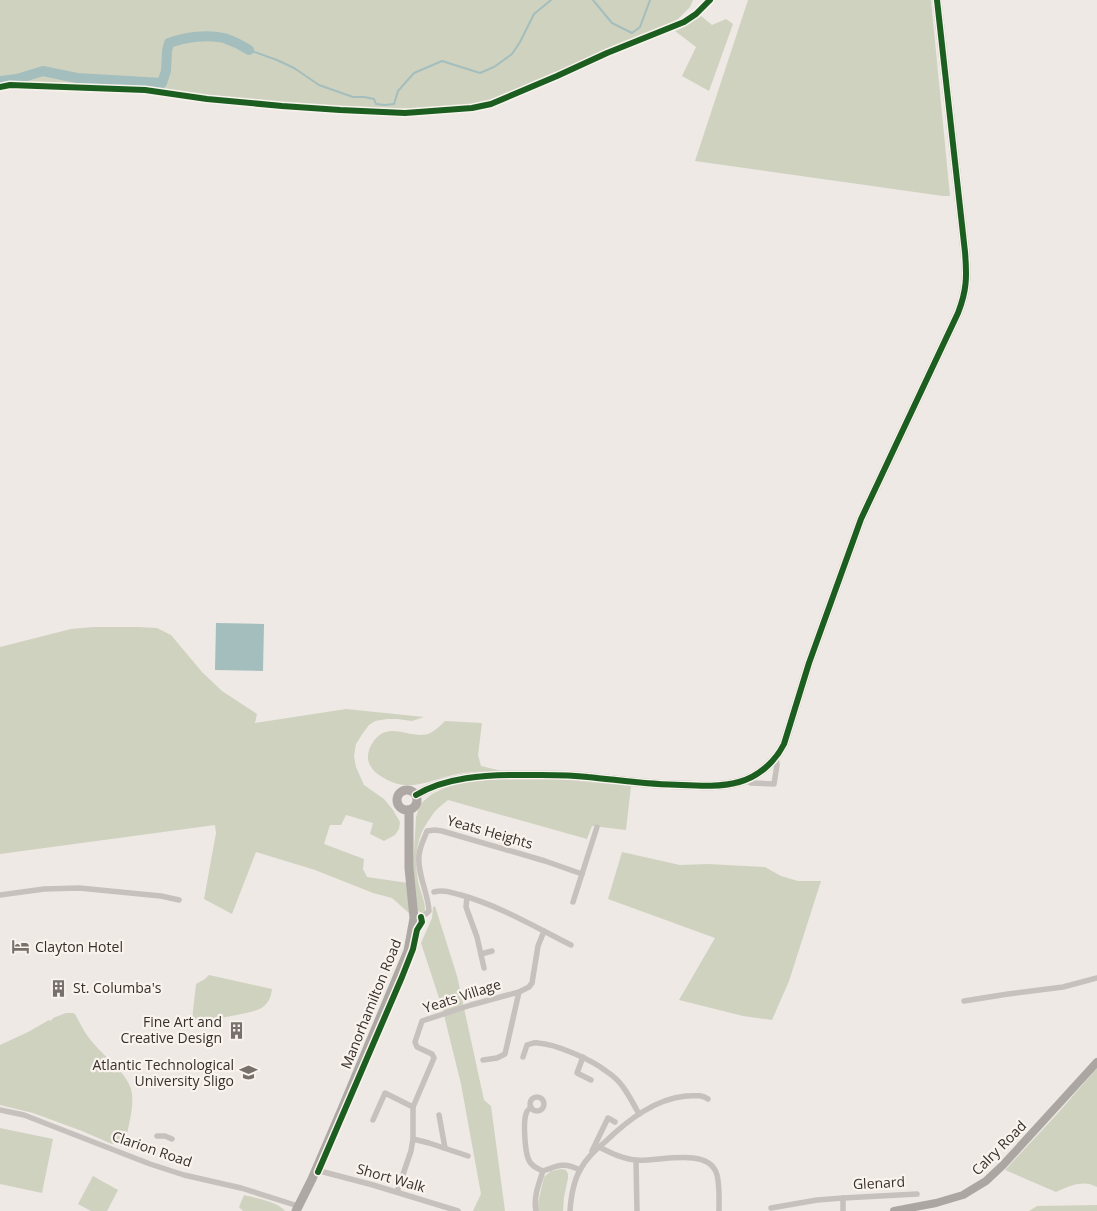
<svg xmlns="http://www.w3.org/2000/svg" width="1097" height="1211" font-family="'Open Sans',sans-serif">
  <rect width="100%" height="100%" fill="#eee9e4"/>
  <!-- green -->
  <g fill="#d0d2c0">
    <path d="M 0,0 L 693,0 L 690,7 L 676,21 L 642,39 L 605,51 L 489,101 C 473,106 457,106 440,107 C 414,109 390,109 364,108 C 291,106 217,101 146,86 L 8,81 L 0,83 Z"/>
    <path d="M 748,0 L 931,0 L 950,196 L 943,196 L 695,161 Z"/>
    <path d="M 701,16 L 712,25 L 726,19 L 733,24 L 709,91 L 682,76 L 696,47 L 675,31 L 684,27 Z"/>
    <path d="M 94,627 L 138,627 L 157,628 L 171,635 L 202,672 L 222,691 L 257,714 L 255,723 L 346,709 L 424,717 L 412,721 L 397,719 L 387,719 L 375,721 L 369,725 L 363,733 L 356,744 L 354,756 L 356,767 L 364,785 L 384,799 L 393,810 L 400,822 L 399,829 L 395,835 L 384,841 L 370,834 L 373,823 L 346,815 L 341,825 L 330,825 L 324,844 L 364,859 L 363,869 L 367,877 L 408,883 L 410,914 L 392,898 L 373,893 L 315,870 L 256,852 L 232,914 L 204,899 L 216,833 L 215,825 L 0,854 L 0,647 L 71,629 Z"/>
    <path d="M 445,721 L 482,723 L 478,755 L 481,766 L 502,771 C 490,772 476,771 464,773 C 432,777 411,797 379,775 C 373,771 367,763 368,756 C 368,747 375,738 381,734 C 396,725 415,740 430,733 C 436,730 441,725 445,721 Z"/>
    <path d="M 558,779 L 631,786 L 626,830 L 592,826 L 587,839 L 448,800 C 442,805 435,810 431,817 C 416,836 414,858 418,881 C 420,891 425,900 425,911 L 421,913 L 417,910 L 413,868 L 416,817 L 420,804 L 432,794 L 447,787 L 476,780 Z"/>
    <path d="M 622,852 L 680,865 L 708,864 L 765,867 L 781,876 L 798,881 L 821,881 L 789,981 L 772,1020 L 743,1016 L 679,1000 L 715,938 L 608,899 Z"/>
    <path d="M 435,906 L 457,976 L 484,1100 L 491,1106 L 505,1211 L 473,1211 L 481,1194 L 461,1084 L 442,1007 L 421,943 L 432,918 L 433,907 Z"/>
    <path d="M 209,975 L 272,989 C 271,997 269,1002 263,1007 C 254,1014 204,1021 192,1020 L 196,984 L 205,979 Z"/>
    <path d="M 66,1013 L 73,1013 L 75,1014 C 81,1025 85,1034 94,1044 C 104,1056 127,1074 131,1089 C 135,1105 129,1123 126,1139 L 121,1142 L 112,1144 L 82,1131 L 33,1113 L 0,1105 L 0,1045 L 28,1032 L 49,1020 L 51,1021 L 53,1018 Z"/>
    <path d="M 1097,1068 L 1097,1187 C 1083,1179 1069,1186 1056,1192 L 1005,1170 L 1058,1113 Z"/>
    <path d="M 0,1128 L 53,1139 L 42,1193 L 0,1184 Z"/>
    <path d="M 561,1169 L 566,1170 L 568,1174 L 568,1178 L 564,1197 L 563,1211 L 538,1211 L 537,1207 L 544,1177 L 551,1171 Z"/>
    <path d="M 93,1176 L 118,1190 L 107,1211 L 91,1211 L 78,1204 Z"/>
    <path d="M 244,1195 C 255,1198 279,1202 285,1211 L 243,1211 L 239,1207 Z"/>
    <path d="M 1097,1205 L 1097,1211 L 1029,1211 L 1037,1206 Z"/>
  </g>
  <!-- water -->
  <path fill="#a3bebc" d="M 216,623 L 264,624 L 263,671 L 215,670 Z"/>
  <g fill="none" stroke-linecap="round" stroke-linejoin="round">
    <!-- stream -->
    <g stroke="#a3bebc" stroke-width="2">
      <path d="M 593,0 L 612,23 L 632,33 L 640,27 L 650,0"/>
      <path d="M 249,50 L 277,60 L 294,68 L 319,85 L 353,97 L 364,97 L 374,99 L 376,104 L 385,105 L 394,104 L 398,91 L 414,73 L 442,61 L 480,73 L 494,67 L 512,54 L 520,42 L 534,14 L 551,0"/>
    </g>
    <!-- river -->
    <path stroke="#a3bebc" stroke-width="10" d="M 0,81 L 17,79 L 43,71 L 77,78 L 162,83 L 166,71 L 167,51 L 169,43 C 185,37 207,34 224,38 C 233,41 241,45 249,50"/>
    <!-- minor -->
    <g stroke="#c7c1bd" stroke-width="5.5">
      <path d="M 0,87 L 10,85 L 145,90 L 207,99 L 282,106 L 340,110 L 405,113 L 472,108 L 491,104 L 557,76 L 607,53 L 684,22 L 696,14 L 710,0"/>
      <path d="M 745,780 L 751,783 L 774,784 L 777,765 L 776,757"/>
      <path d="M 434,892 C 444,889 452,893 461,895 C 500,906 535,927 571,945"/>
      <path d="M 0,895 L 44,889 L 79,888 L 161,896 L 179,900"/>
      <path d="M 467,897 L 466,907 L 477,937 L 484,968"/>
      <path d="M 573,902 L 597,827"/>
      <path d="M 414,918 C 420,917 425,916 429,911 C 428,892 417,874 419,855 C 420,846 424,839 427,831 L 435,830 L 442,831 L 545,861 L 582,874"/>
      <path d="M 481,954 L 492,951"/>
      <path d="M 964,1001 L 1008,994 L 1063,987 L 1097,978"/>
      <path d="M 523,1057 L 527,1045 C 531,1044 534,1042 538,1043 C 556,1044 592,1060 606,1071 C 612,1075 619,1081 623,1087 C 629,1095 634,1105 639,1114"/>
      <path d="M 583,1057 L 577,1073 L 591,1080"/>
      <path d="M 483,1060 L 497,1058 L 505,1054 L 519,992"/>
      <circle cx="537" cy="1104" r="7"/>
      <path d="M 531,1107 C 528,1110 527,1110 526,1114 C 523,1122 525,1150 528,1158 C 530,1165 536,1168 543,1171"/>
      <path d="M 0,1110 L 24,1115 L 150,1164 L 184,1175 L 241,1188 L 298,1206"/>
      <path d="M 439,1115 L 445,1148"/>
      <path d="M 373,1120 L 385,1093 L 413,1107"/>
      <path d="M 157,1136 L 165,1136 L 172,1139"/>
      <path d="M 413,1139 L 429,1143 L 468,1156"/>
      <path d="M 599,1147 C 611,1153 623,1159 636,1160 C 657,1162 706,1147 716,1172 C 720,1181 719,1201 719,1211"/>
      <path d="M 592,1151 L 608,1118 L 615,1122"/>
      <path d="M 636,1160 L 637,1211"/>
      <path d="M 316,1170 L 373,1185 L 458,1211"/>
      <path d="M 397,1192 L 411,1151 L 413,1139 L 413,1107 L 434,1058 L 432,1054 L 417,1047 L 415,1042 L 422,1021 L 471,1005 L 519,992 L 529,987 L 532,983 L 538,946 L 544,931"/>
      <path d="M 843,1198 L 843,1211"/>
      <path d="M 771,1208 L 817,1200 L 843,1198 L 917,1194"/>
      <path d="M 536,1211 C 533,1198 539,1183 543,1171 C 558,1165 565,1162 580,1170"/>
      <path d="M 570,1211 C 571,1197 573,1182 580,1170 C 587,1157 596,1150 606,1141 C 628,1120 655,1099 686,1096 C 694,1096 701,1094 708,1099"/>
    </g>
    <!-- major -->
    <path stroke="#aca6a2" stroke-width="8" d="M 894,1211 L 936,1203 L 963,1195 L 986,1181 L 1003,1165 L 1097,1062"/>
    <!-- highway -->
    <g stroke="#ada8a3" stroke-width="9">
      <circle cx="407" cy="800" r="10"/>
      <path d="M 416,795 C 446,777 485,775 519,775 C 542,775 565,774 588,777 C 619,780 650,785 682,785 C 701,786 721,787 739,782 C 758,777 775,762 784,744 L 809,663 L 861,519 L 958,313 C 967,290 967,276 965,252 L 937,0"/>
      <path d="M 296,1211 L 312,1179 L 342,1109 L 408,951 L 414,918 L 409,868 L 409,810"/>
    </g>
    <defs>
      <g id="cycleway">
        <path d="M 0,87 L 10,85 L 145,90 L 207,99 L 282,106 L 340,110 L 405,113 L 472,108 L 491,104 L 557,76 L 607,53 L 684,22 L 696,14 L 710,0"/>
        <path d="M 416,795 C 446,777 485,775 519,775 C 542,775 565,774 588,777 C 619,780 650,785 682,785 C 701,786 721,787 739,782 C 758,777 775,762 784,744 L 809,663 L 861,519 L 958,313 C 967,290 967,276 965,252 L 937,0"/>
        <path d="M 318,1172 L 402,977 L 413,949 L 417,930 L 422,922 L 421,917"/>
      </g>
    </defs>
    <!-- cycleway casing -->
    <use href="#cycleway" stroke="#f9f3ed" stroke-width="9"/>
    <!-- cycleway -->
    <use href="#cycleway" stroke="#1b5e20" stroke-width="6"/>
  </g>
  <!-- icons -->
  <defs>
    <symbol id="hotel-bare" viewBox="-9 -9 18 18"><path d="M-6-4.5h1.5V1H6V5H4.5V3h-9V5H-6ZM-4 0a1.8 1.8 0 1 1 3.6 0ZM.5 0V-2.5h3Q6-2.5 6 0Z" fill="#78706c" stroke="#f9f3ed" stroke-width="2.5" paint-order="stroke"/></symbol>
    <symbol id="building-bare" viewBox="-9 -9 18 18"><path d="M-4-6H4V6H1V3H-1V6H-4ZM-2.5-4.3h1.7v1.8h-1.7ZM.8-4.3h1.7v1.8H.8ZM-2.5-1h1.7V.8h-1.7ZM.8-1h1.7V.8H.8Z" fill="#78706c" stroke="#f9f3ed" stroke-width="2.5" paint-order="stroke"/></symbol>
    <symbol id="university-bare" viewBox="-9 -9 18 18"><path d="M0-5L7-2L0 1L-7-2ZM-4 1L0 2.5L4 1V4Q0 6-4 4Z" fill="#78706c" stroke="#f9f3ed" stroke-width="2.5" paint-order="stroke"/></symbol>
  </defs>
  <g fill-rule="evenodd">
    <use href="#hotel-bare" x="8" y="934" width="25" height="25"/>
    <use href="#building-bare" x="46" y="976" width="25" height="25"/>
    <use href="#building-bare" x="224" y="1018" width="25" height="25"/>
    <use href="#university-bare" x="236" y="1060" width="25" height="25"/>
  </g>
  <g text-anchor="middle" stroke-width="4.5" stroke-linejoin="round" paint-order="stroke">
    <!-- street labels -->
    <g font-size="14" fill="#382f2c" stroke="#f9f3ed">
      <text transform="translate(490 832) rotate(16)" y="5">Yeats Heights</text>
      <text transform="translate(462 996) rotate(-18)" y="5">Yeats Village</text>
      <text transform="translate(371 1004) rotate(-68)" y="5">Manorhamilton Road</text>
      <text transform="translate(999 1148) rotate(-45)" y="5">Calry Road</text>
      <text transform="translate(152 1149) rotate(19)" y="5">Clarion Road</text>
      <text transform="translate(391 1178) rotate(16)" y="5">Short Walk</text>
      <text transform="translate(879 1183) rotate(-3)" y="5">Glenard</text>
    </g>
    <!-- poi labels -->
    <g font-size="14" fill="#382f2c" stroke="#f9f3ed" text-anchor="start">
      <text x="35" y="952">Clayton Hotel</text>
      <text x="73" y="993">St. Columba's</text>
      <text x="222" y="1027" text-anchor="end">Fine Art and<tspan x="222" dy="16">Creative Design</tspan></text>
      <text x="234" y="1070" text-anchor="end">Atlantic Technological<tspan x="234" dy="16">University Sligo</tspan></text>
    </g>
  </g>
</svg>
